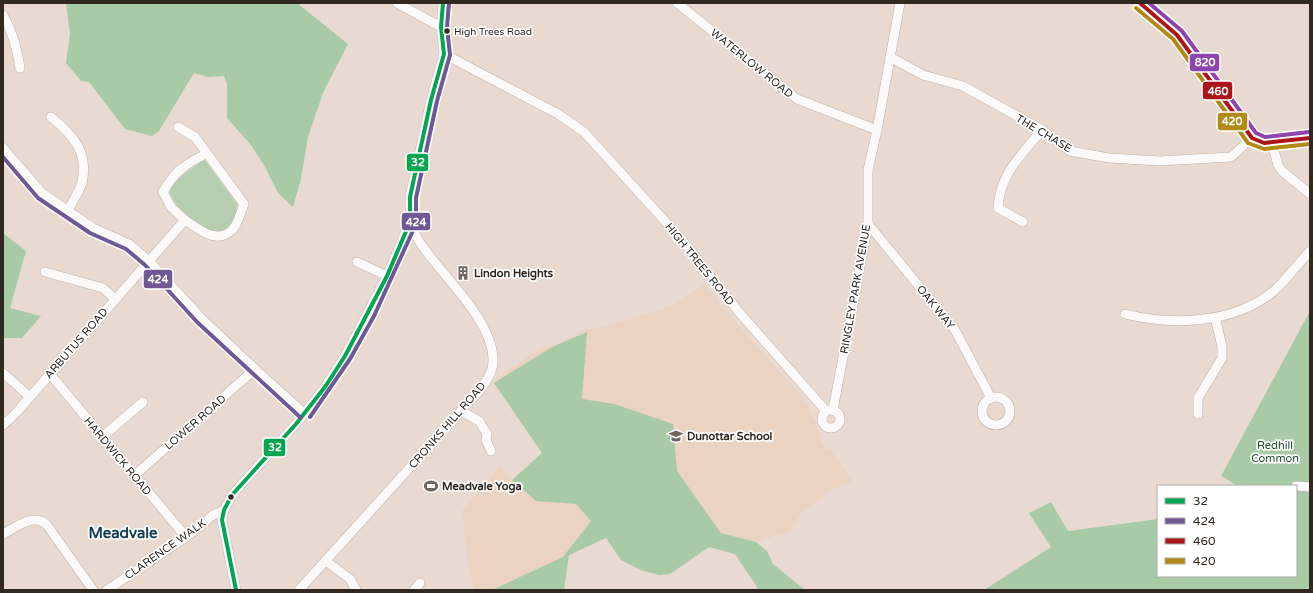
<svg xmlns="http://www.w3.org/2000/svg" width="1313" height="593" font-family="'Varela Round',sans-serif">
  <rect width="100%" height="100%" fill="#e8dad0"/>
  <!-- built -->
  <path fill="#ebd3c1" d="M 705,284 L 724,309 L 807,403 L 821,436 L 820,440 L 825,448 L 827,451 L 830,449 L 853,482 L 835,488 L 802,512 L 791,531 L 756,542 L 735,554 L 709,547 L 659,575 L 639,570 L 621,560 L 606,538 L 492,590 L 474,590 L 468,562 L 462,511 L 500,466 L 512,480 L 542,453 L 494,383 L 509,369 L 541,348 L 551,346 L 552,347 L 585,329 L 585,330 L 604,327 L 674,305 Z"/>
  <!-- green -->
  <path fill="#b5ceb0" d="M 204,159 L 237,204 L 236,216 L 232,226 L 216,234 L 209,233 L 181,212 L 170,194 L 171,184 Z"/>
  <!-- forest -->
  <g fill="#a9caa6">
    <path d="M 66,3 L 297,3 L 348,44 L 323,93 L 308,137 L 301,179 L 293,207 L 278,193 L 264,165 L 251,145 L 227,118 L 227,83 L 224,76 L 208,77 L 194,73 L 159,131 L 152,136 L 125,129 L 89,82 L 81,81 L 66,63 L 70,34 Z"/>
    <path d="M 3,233 L 26,251 L 10,308 L 41,316 L 22,338 L 3,338 Z"/>
    <path d="M 1310,311 L 1310,590 L 984,590 L 1051,547 L 1029,513 L 1051,502 L 1068,531 L 1158,519 L 1158,576 L 1296,576 L 1296,486 L 1238,486 L 1221,476 Z"/>
    <path d="M 587,332 L 582,399 L 614,404 L 673,424 L 677,471 L 721,533 L 756,542 L 767,551 L 773,564 L 805,590 L 759,590 L 735,554 L 709,547 L 670,574 L 659,575 L 641,570 L 621,560 L 606,538 L 569,555 L 564,590 L 492,590 L 563,557 L 591,521 L 576,504 L 536,501 L 512,480 L 542,453 L 494,383 L 552,347 Z"/>
  </g>
  <g fill="none" stroke-linecap="round" stroke-linejoin="round">
    <defs>
      <g id="minor">
        <path d="M 397,3 L 441,27"/>
        <path d="M 677,3 L 797,99 L 877,130"/>
        <path d="M 3,15 C 13,32 17,49 20,68"/>
        <path d="M 444,54 L 558,114 L 584,132 L 683,241 L 738,311 L 826,411"/>
        <path d="M 890,57 L 923,75 L 963,86 L 1042,130 L 1070,151 L 1109,158 L 1159,161 L 1231,157 L 1252,138"/>
        <path d="M 51,117 C 73,135 89,152 82,183 C 79,192 72,202 68,211"/>
        <path d="M 1272,143 L 1278,165 L 1282,171 L 1310,194"/>
        <path d="M 3,148 L 42,193 L 93,228 L 129,244 L 149,261 L 201,318 L 255,369 L 305,414"/>
        <path d="M 185,220 L 171,207 L 163,192 C 174,172 185,164 206,154"/>
        <path d="M 1023,222 L 998,208 C 1000,174 1021,155 1042,130"/>
        <path d="M 868,224 L 955,330 L 991,398"/>
        <path d="M 357,262 L 387,276"/>
        <path d="M 45,272 L 103,288 L 115,299"/>
        <path d="M 1125,314 C 1174,326 1238,324 1277,288 C 1289,276 1299,263 1310,251"/>
        <path d="M 3,373 L 30,397"/>
        <path d="M 50,374 L 186,537"/>
        <circle cx="996" cy="411" r="14"/>
        <circle cx="831" cy="419" r="9"/>
        <path d="M 833,410 L 868,224 L 868,170 L 877,130 L 900,3"/>
        <path d="M 461,411 L 479,421 L 487,434 L 486,440 L 491,451"/>
        <path d="M 1198,414 L 1198,398 L 1222,358 L 1222,346 L 1215,317"/>
        <path d="M 3,425 L 15,414 L 185,220 C 199,229 216,245 232,230 C 238,225 241,211 244,204 L 195,137 L 178,127"/>
        <path d="M 102,437 L 143,402"/>
        <path d="M 135,475 L 255,369"/>
        <path d="M 1296,486 L 1310,487"/>
        <path d="M 3,534 C 15,528 34,512 47,525 L 93,590"/>
        <path d="M 326,561 L 350,579 L 356,590"/>
        <path d="M 107,590 L 186,537 L 213,515 L 224,510"/>
        <path d="M 236,590 L 222,520 L 224,510 L 232,495 L 296,424 L 325,387 L 345,356 L 387,276 L 410,222 L 410,197 L 431,100 L 444,54 L 441,27 L 443,3"/>
        <path d="M 299,590 L 461,411 C 473,397 493,380 493,361 C 494,321 441,275 421,244 C 416,237 413,229 410,222"/>
        <path d="M 414,590 L 420,583"/>
      </g>
      <path id="major" d="M 1140,3 L 1177,35 L 1185,45 L 1252,138 L 1264,143 L 1310,138"/>
    </defs>
    <!-- minor casing -->
    <use href="#minor" stroke="#beb4ac" stroke-width="10"/>
    <!-- major casing -->
    <use href="#major" stroke="#beb4ac" stroke-width="13"/>
    <!-- minor -->
    <use href="#minor" stroke="#fcf9f8" stroke-width="9"/>
    <!-- major -->
    <use href="#major" stroke="#fcf9f8" stroke-width="12"/>
    <defs>
      <path id="bus-1" d="M 236,590 L 222,520 L 224,510 L 232,495 L 296,424 L 325,387 L 345,356 L 387,276 L 410,222 L 410,197 L 431,100 L 444,54 L 441,27 L 443,3"/>
      <g id="bus-2">
        <path d="M 3,157 L 38,198 L 90,233 L 126,249 L 145,265 L 197,322 L 301,418"/>
        <path d="M 310,417 L 350,359 L 374,316 L 416,224 L 416,198 L 437,101 L 450,55 L 447,27 L 449,3"/>
      </g>
      <path id="bus-3" d="M 1140,3 L 1177,35 L 1252,138 L 1264,143 L 1310,138"/>
      <path id="bus-4" d="M 1136,8 L 1173,39 L 1248,143 L 1264,149 L 1310,144"/>
      <path id="bus-5" d="M 1149,3 L 1182,31 L 1256,133 L 1265,137 L 1309,132"/>
    </defs>
    <!-- bus-1 casing -->
    <use href="#bus-1" stroke="#fff" stroke-width="7"/>
    <!-- bus-2 casing -->
    <use href="#bus-2" stroke="#fff" stroke-width="7"/>
    <!-- bus-3 casing -->
    <use href="#bus-3" stroke="#fff" stroke-width="7"/>
    <!-- bus-4 casing -->
    <use href="#bus-4" stroke="#fff" stroke-width="7"/>
    <!-- bus-5 casing -->
    <use href="#bus-5" stroke="#fff" stroke-width="7"/>
    <!-- bus-1 -->
    <use href="#bus-1" stroke="#00a651" stroke-width="4"/>
    <!-- bus-2 -->
    <use href="#bus-2" stroke="#705894" stroke-width="4"/>
    <!-- bus-3 -->
    <use href="#bus-3" stroke="#ac151a" stroke-width="4"/>
    <!-- bus-4 -->
    <use href="#bus-4" stroke="#b18915" stroke-width="4"/>
    <!-- bus-5 -->
    <use href="#bus-5" stroke="#8e44ad" stroke-width="4"/>
  </g>
  <!-- icons -->
  <defs>
    <symbol id="building-bare" viewBox="-9 -9 18 18"><path d="M-4-6H4V6H1V3H-1V6H-4ZM-2.5-4.3h1.7v1.8h-1.7ZM.8-4.3h1.7v1.8H.8ZM-2.5-1h1.7V.8h-1.7ZM.8-1h1.7V.8H.8Z" fill="#71665e" stroke="#fff" stroke-width="2.5" paint-order="stroke"/></symbol>
    <symbol id="school-bare" viewBox="-9 -9 18 18"><path d="M0-5L7-2L0 1L-7-2ZM-4 1L0 2.5L4 1V4Q0 6-4 4Z" fill="#71665e" stroke="#fff" stroke-width="2.5" paint-order="stroke"/></symbol>
    <symbol id="stadium-bare" viewBox="-9 -9 18 18"><path d="M0-5a6.5 5 0 1 0 0 10a6.5 5 0 1 0 0-10ZM-3.5-1.8h7v3.6h-7Z" fill="#71665e" stroke="#fff" stroke-width="2.5" paint-order="stroke"/></symbol>
  </defs>
  <g fill-rule="evenodd">
    <use href="#building-bare" x="453" y="263" width="20" height="20"/>
    <use href="#school-bare" x="666" y="426" width="20" height="20"/>
    <use href="#stadium-bare" x="421" y="476" width="20" height="20"/>
  </g>
  <!-- markers -->
  <g fill="#312820" stroke="#fff" stroke-width="1.5">
    <circle cx="447" cy="31" r="3.5"/>
    <circle cx="231" cy="497" r="3.5"/>
  </g>
  <g text-anchor="middle" stroke-width="3.5" stroke-linejoin="round" paint-order="stroke">
    <!-- bus labels -->
    <g font-size="10" fill="#312820" stroke="#fff" text-anchor="start">
      <text x="454" y="35">High Trees Road</text>
    </g>
    <!-- street labels -->
    <g font-size="11" fill="#312820" stroke="#fff">
      <text transform="translate(752 63) rotate(39)" y="4">WATERLOW ROAD</text>
      <text transform="translate(1044 133) rotate(31)" y="4">THE CHASE</text>
      <text transform="translate(700 264) rotate(51)" y="4">HIGH TREES ROAD</text>
      <text transform="translate(855 289) rotate(-80)" y="4">RINGLEY PARK AVENUE</text>
      <text transform="translate(936 307) rotate(51)" y="4">OAK WAY</text>
      <text transform="translate(76 343) rotate(-49)" y="4">ARBUTUS ROAD</text>
      <text transform="translate(195 422) rotate(-41)" y="4">LOWER ROAD</text>
      <text transform="translate(447 425) rotate(-49)" y="4">CRONKS HILL ROAD</text>
      <text transform="translate(118 456) rotate(50)" y="4">HARDWICK ROAD</text>
      <text transform="translate(165 549) rotate(-35)" y="4">CLARENCE WALK</text>
    </g>
    <!-- poi labels -->
    <g font-size="11" font-weight="bold" fill="#312820" stroke="#fff" text-anchor="start">
      <text x="474" y="277">Lindon Heights</text>
      <text x="687" y="440">Dunottar School</text>
      <text x="442" y="490">Meadvale Yoga</text>
    </g>
    <!-- park labels -->
    <g font-size="11" fill="#1c4e2a" stroke="#fff">
      <text x="1275" y="449">Redhill<tspan x="1275" dy="13">Common</tspan></text>
    </g>
    <!-- district labels -->
    <g font-size="15" font-weight="bold" fill="#133e54" stroke="#fff">
      <text x="123" y="538">Meadvale</text>
    </g>
  </g>
  <g stroke="#fff" stroke-width="1.5">
    <rect x="1189" y="53" width="31" height="19" rx="4" fill="#8e44ad"/>
    <rect x="1202" y="81" width="31" height="19" rx="4" fill="#ac151a"/>
    <rect x="1217" y="112" width="31" height="19" rx="4" fill="#b18915"/>
    <rect x="406" y="153" width="23" height="19" rx="4" fill="#00a651"/>
    <rect x="401" y="212" width="30" height="19" rx="4" fill="#705894"/>
    <rect x="143" y="269" width="30" height="20" rx="4" fill="#705894"/>
    <rect x="263" y="438" width="23" height="19" rx="4" fill="#00a651"/>
  </g>
  <g font-size="11" text-anchor="middle" font-weight="bold" fill="#fff">
    <text x="1205" y="66">820</text>
    <text x="1218" y="95">460</text>
    <text x="1232" y="125">420</text>
    <text x="418" y="166">32</text>
    <text x="416" y="226">424</text>
    <text x="158" y="283">424</text>
    <text x="275" y="451">32</text>
  </g>
  <!-- border -->
  <rect width="1313" height="593" fill="none" stroke="#312820" stroke-width="8"/>
  <!-- legend -->
  <rect x="1157" y="485" width="140" height="92" fill="#ffffff" stroke="#ada9a6"/>
  <rect x="1165" y="498" width="20" height="6" fill="#00a651" stroke="#ada9a6"/>
  <text x="1193" y="505" font-size="12" fill="#312820">32</text>
  <rect x="1165" y="518" width="20" height="6" fill="#705894" stroke="#ada9a6"/>
  <text x="1193" y="525" font-size="12" fill="#312820">424</text>
  <rect x="1165" y="538" width="20" height="6" fill="#ac151a" stroke="#ada9a6"/>
  <text x="1193" y="545" font-size="12" fill="#312820">460</text>
  <rect x="1165" y="558" width="20" height="6" fill="#b18915" stroke="#ada9a6"/>
  <text x="1193" y="565" font-size="12" fill="#312820">420</text>
</svg>
